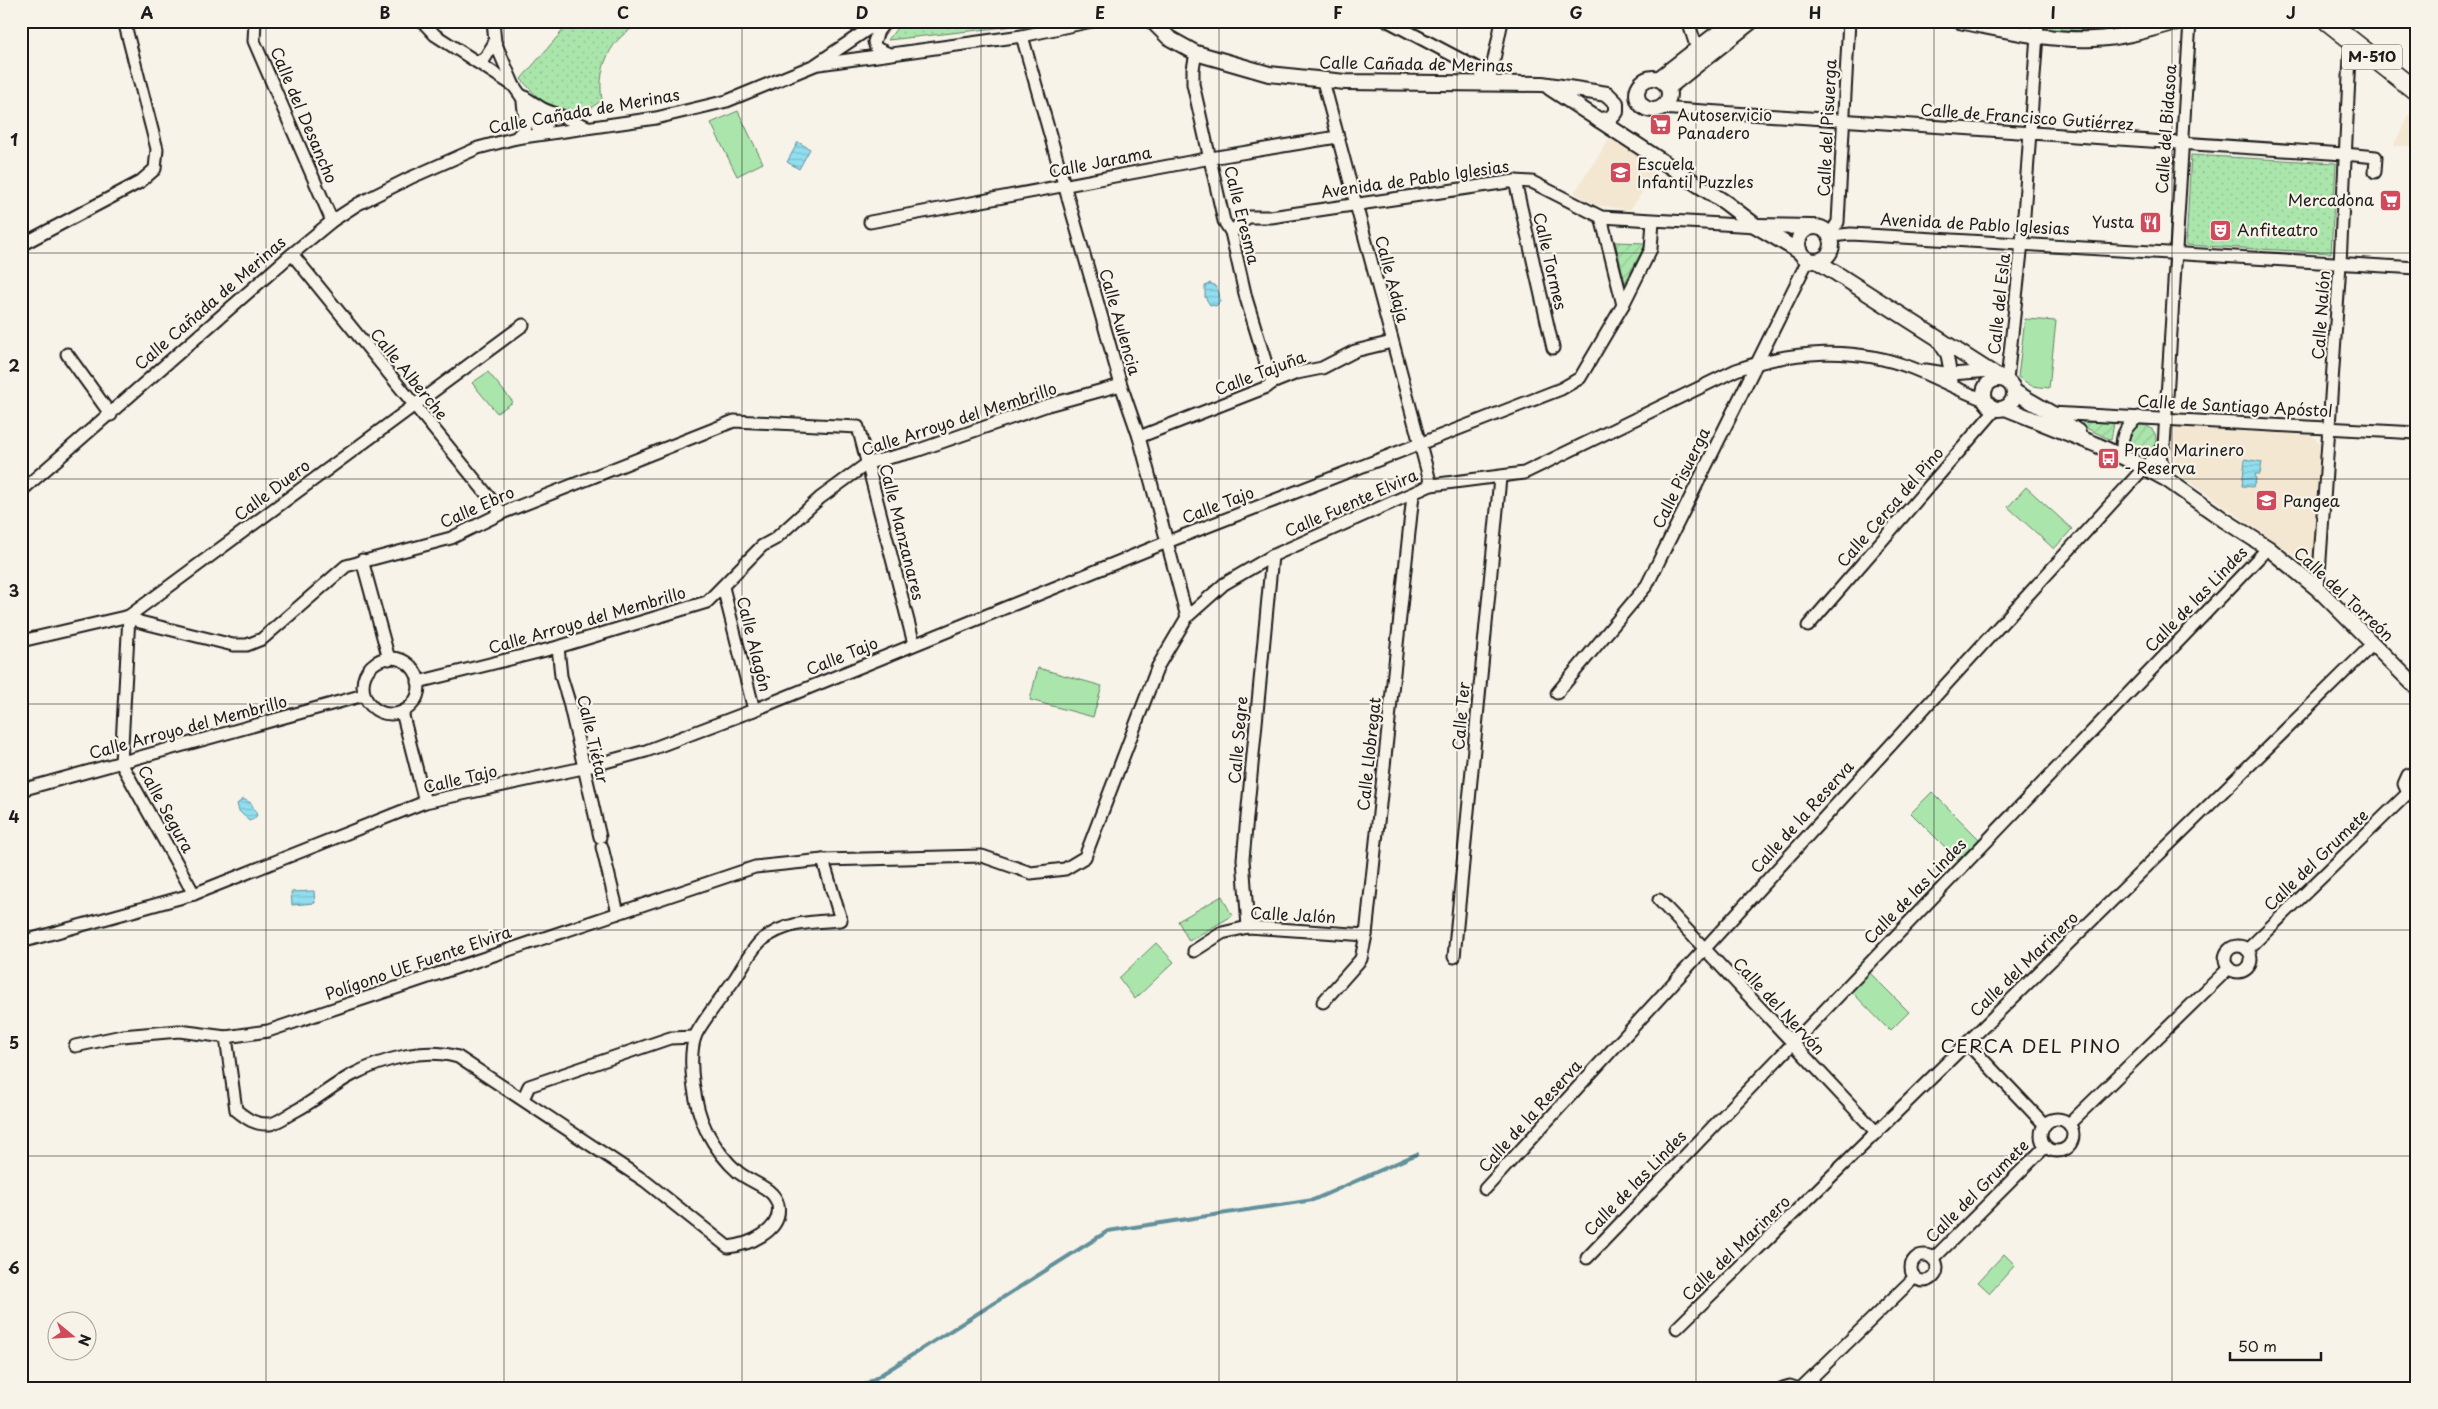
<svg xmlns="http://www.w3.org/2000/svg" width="2438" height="1409" font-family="'Playpen Sans',sans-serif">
  <defs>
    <pattern id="park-dots" width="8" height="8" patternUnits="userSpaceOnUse" patternTransform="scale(1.25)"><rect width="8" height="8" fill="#aae6ac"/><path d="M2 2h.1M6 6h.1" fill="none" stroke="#92c593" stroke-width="1.8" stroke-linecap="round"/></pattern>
    <pattern id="garden-furrows" width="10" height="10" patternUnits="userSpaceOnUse" patternTransform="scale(1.25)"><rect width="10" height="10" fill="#aae6ac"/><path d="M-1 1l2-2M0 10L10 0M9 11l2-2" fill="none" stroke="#92c593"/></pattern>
    <pattern id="water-rules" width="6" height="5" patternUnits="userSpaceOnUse" patternTransform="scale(1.25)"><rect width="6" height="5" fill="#90deef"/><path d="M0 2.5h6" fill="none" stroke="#7cbecc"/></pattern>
  </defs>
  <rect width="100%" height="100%" fill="#f7f3e8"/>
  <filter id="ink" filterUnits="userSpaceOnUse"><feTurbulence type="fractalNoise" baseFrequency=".02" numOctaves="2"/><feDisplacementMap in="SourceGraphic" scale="10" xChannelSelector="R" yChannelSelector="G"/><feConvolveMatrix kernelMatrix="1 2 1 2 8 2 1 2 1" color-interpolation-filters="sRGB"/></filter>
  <g filter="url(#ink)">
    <!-- built -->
    <g fill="#f4e7d2">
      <path d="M 2415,103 L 2417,146 L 2393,146 L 2413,108 Z"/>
      <path d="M 1612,135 L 1659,169 L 1630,210 L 1596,205 L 1574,193 Z"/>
      <path d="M 2171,427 L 2312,435 L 2320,444 L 2312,568 L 2170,468 L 2176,459 L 2170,455 Z"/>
    </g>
    <!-- grass -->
    <g fill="#aae6ac" stroke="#638164">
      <path d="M 738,111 L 763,163 L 737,176 L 711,123 Z"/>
      <path d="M 2025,319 L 2056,321 L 2049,388 L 2032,386 L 2018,377 Z"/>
      <path d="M 488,372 L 513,402 L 497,413 L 472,383 Z"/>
      <path d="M 2026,487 L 2072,529 L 2054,549 L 2008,507 Z"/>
      <path d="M 1038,668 L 1102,686 L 1093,717 L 1030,700 Z"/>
      <path d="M 1932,792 L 1979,839 L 1958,860 L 1911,813 Z"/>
      <path d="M 1222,896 L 1232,916 L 1189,941 L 1178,921 Z"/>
      <path d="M 1156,943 L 1174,962 L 1135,999 L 1119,978 Z"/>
      <path d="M 1870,973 L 1909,1012 L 1890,1031 L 1851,991 Z"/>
      <path d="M 2004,1254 L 2015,1265 L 1990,1293 L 1978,1282 Z"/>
    </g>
    <!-- park -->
    <g fill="url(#park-dots)" stroke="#638164">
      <path d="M 571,21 L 651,21 C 614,29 596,65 602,100 L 581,115 L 541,101 L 521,79 Z"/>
      <path d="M 902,21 L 1038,21 L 1015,26 L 888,40 Z"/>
      <path d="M 2191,155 L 2336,163 L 2331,253 L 2186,245 Z"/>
    </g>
    <!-- garden -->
    <g fill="url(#garden-furrows)" stroke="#638164">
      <path d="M 2048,21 L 2150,21 C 2118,31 2086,31 2053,30 L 2048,26 Z"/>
      <path d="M 1615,242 L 1646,243 L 1625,283 Z"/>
      <path d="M 2083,422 L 2114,423 L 2111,440 L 2082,426 Z"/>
      <circle cx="2142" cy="439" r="14"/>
    </g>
    <!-- water -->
    <g fill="url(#water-rules)" stroke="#62909b">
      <path d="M 798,142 L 810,149 L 799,169 L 787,162 Z"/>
      <path d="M 1210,283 C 1218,286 1220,294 1220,302 L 1216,306 L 1210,305 L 1205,297 L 1205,286 Z"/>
      <path d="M 2245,459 L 2262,462 L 2260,474 L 2255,474 L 2256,480 L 2253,487 L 2242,486 Z"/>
      <path d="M 243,799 L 251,803 L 257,815 L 254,819 L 249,821 L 239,811 L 237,804 Z"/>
      <path d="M 314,891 L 315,903 L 292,905 L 291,892 Z"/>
    </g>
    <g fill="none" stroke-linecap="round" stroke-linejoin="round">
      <!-- stream -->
      <path stroke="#62909b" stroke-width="4" d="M 860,1388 L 1108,1231 L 1313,1200 L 1417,1154"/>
      <defs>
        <g id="minor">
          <path d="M 255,21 L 254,41 L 332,221"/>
          <path d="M 422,21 L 435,35 L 514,86"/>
          <path d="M 493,21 L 495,42 L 514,86 L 532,112 L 537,126 L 543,133"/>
          <path d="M 886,21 L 878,31 L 874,42 L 876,48 L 887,53"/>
          <path d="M 1388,21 L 1477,68 L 1489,83"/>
          <path d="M 1688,21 L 1697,49"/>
          <path d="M 1022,36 L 1121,385 L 1139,437 L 1187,617"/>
          <path d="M 1196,53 L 1193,69 L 1193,84 L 1224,221 L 1231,232 L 1246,298 L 1272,383"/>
          <path d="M 477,62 L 485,58 L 495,42"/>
          <path d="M 819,64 L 1022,36 L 1092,21"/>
          <path d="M 1323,81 L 1431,485"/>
          <path d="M 1489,83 L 1502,21"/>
          <path d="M 523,96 L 543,109 L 588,127"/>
          <path d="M 1660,108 L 2344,154 L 2376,157 L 2375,172"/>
          <path d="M 543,133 L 547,123 L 543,109"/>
          <path d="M 516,138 L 526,127 L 523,102"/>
          <path d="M 1515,181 L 1553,348"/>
          <path d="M 1601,217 L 1623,305"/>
          <path d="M 870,222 L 1211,158 L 1337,137"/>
          <path d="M 1231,232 L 1248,217 L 1271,217 L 1515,181 L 1532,182 L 1601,217 L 1756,226"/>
          <path d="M 1830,234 L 1838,222 L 1849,21"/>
          <path d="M 1831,236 L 1851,234 L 2417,268"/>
          <path d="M 21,245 L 140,182 L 155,169 L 157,149 L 124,21"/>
          <path d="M 292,254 L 502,513"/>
          <path d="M 1936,338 L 1947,355 L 1952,381"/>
          <path d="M 67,354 L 111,415"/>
          <path d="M 1926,370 L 1951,374 L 1991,371"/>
          <path d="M 2007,380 L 2022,243 L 2038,21"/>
          <path d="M 2051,413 L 2417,433"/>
          <path d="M 1139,437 L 1267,387 L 1272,383 L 1297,373 L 1322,368 L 1355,351 L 1392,342"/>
          <path d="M 2159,452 L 2166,479"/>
          <path d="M 2122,456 C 2121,438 2123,427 2139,417"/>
          <path d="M 21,491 L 292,254 L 332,221 L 358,204 L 410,178 L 478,148 L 516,138 L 656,118 L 727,101 L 815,65 L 880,21"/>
          <path d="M 362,560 L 389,659"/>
          <path d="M 723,587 L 754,710"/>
          <path d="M 2318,589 L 2340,264 L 2350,56 L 2355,44"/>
          <path d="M 1808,626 L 1996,409"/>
          <path d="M 21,641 L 129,616 L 523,325"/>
          <path d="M 558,647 L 561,676 L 569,702 L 600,837"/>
          <circle cx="391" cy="686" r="28"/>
          <path d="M 418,682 L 558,647 L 707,602 L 762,546 L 775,539 L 820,498 L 868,463 L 916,451 L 1048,405 L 1121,385"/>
          <path d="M 1557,693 L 1647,585 L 1808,260"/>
          <path d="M 402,712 L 425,802"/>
          <path d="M 2417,772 L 2408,775 L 2404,784 L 2408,793 L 2417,797"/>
          <path d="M 21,790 L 364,695"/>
          <path d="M 602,847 L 618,913"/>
          <path d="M 194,894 L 121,763 L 129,616 L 140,622 L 233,645 L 247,645 L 262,639 L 346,566 L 451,538 L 502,513 L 734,421 L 858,427 L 914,644"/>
          <path d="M 1659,900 L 1877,1133"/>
          <path d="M 1248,927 L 1243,859 L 1272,556"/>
          <path d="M 21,942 L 194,894 L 425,802 L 583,768 L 646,751 L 754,710 L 1167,542 L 1561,389 L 1580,378 L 1623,305 L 1651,249 L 1653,221"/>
          <circle cx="2238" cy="959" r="13"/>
          <path d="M 2247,950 L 2408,793"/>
          <path d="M 1194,951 L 1222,933 L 1248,927 L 1366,935"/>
          <path d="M 1454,957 L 1500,478"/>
          <path d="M 1323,1002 L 1361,959 L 1366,935 L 1413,495"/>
          <path d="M 226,1037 L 236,1110 C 247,1119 255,1125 270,1124 C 278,1123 289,1114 297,1110 C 316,1100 333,1085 352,1075 C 383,1059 424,1047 458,1057 L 645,1181 L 728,1247 C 747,1245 783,1232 778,1205 C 774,1187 751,1183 738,1172 C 725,1161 714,1145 706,1130 C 695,1108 687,1061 695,1037 C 699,1025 725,993 734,980 C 741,970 752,948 762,940 C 787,921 812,922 841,920 L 823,860"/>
          <path d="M 1967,1043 L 2045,1125"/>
          <path d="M 75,1046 L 122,1036 L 179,1031 L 226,1037 L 268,1031 L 755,867 L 823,860 L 982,856 L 1031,873 L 1065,869 L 1085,857 L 1158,666 L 1187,617 L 1224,584 L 1272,556 L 1431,485 L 1524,473 L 1736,370 C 1793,350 1855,346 1912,368 C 1937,378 1960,391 1985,400"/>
          <path d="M 523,1099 L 529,1086 L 670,1038 L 695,1037"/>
          <circle cx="2057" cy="1135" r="16"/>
          <path d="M 2069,1124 L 2229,968"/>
          <path d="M 1485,1189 L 2164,446 L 2190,21"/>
          <circle cx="1924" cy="1268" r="13"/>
          <path d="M 1587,1258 L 2268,548"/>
          <path d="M 1933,1259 L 2045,1147"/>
          <path d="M 1677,1328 L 2373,644"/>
          <path d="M 1783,1388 L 1790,1386 L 1796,1388"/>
          <path d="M 1801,1388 L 1915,1277"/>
        </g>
        <g id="tertiary">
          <path d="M 1152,21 L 1169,38 L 1196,53 L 1269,74 L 1345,82 L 1542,84 L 1607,94 L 1616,103 L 1616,112 L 1610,119 L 1599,120"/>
          <path d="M 1959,21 C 2002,29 2048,41 2093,39 C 2123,38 2151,29 2180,21"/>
          <circle cx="1653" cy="94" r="16"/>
          <path d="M 1658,79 L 1733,21"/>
          <path d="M 1550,88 L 1726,203 L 1756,226 L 1800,252"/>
          <path d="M 1668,88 L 1752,21"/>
          <path d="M 1757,226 L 1811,227"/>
          <circle cx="1815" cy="244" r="17"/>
          <path d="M 1817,261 L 2000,378"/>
          <circle cx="1999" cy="394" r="15"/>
          <path d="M 2015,392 L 2051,413 L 2078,432"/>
          <path d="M 2005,408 L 2097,445 L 2144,467 L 2166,479 L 2224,520 L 2268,548 L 2318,589 L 2417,688"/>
        </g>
        <path id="primary" d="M 2327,21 L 2417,92"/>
      </defs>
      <!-- minor casing -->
      <use href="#minor" stroke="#1c1c1c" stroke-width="15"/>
      <!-- tertiary casing -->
      <use href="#tertiary" stroke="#1c1c1c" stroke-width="18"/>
      <!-- primary casing -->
      <use href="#primary" stroke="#1c1c1c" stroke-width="21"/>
      <!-- minor -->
      <use href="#minor" stroke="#f7f3e8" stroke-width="11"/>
      <!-- tertiary -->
      <use href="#tertiary" stroke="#f7f3e8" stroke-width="14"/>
      <!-- primary -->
      <use href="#primary" stroke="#f7f3e8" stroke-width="18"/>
    </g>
  </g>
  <!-- grid -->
  <path fill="none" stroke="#1c1c1c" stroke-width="1" stroke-opacity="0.55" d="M 266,21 L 266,1388M 504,21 L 504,1388M 742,21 L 742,1388M 981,21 L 981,1388M 1219,21 L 1219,1388M 1457,21 L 1457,1388M 1696,21 L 1696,1388M 1934,21 L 1934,1388M 2172,21 L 2172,1388M 21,253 L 2417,253M 21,479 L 2417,479M 21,704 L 2417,704M 21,930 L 2417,930M 21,1156 L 2417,1156"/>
  <!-- icons -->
  <defs>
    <symbol id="supermarket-square" viewBox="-11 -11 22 22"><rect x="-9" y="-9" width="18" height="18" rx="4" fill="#d1495b" stroke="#f7f3e8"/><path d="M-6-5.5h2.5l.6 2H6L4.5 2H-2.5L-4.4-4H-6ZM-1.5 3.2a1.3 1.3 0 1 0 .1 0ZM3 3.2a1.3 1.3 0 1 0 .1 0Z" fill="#fff"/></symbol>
    <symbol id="school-square" viewBox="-11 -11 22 22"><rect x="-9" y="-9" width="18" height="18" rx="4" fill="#d1495b" stroke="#f7f3e8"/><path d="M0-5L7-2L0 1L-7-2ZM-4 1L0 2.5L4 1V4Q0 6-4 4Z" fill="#fff"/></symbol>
    <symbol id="restaurant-square" viewBox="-11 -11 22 22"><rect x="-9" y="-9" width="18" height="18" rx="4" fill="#d1495b" stroke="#f7f3e8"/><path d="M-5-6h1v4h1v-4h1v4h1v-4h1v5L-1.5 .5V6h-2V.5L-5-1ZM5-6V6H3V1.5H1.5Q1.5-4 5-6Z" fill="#fff"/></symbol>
    <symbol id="theatre-square" viewBox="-11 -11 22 22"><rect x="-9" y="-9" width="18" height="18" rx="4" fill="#d1495b" stroke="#f7f3e8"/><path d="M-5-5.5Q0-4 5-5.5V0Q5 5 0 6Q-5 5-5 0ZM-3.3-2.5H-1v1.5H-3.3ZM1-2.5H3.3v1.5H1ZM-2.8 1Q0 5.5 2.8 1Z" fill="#fff"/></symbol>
    <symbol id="bus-square" viewBox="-11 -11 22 22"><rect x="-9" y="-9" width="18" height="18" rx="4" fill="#d1495b" stroke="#f7f3e8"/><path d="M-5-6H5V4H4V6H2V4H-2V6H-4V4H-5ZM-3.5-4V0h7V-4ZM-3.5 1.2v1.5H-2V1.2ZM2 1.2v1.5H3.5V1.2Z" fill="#fff"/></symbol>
  </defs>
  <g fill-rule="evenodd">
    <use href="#supermarket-square" x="1648" y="112" width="25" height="25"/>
    <use href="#school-square" x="1608" y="160" width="25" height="25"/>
    <use href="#supermarket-square" x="2378" y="188" width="25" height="25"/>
    <use href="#restaurant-square" x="2138" y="210" width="25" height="25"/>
    <use href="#theatre-square" x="2208" y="218" width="25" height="25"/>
    <use href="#bus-square" x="2096" y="446" width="25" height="25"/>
    <use href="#school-square" x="2254" y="488" width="25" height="25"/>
  </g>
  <g text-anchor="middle" stroke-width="4.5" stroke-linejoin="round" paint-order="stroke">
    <!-- shield labels -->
    <rect fill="#f7f3e8" stroke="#5e5c59" stroke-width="1" x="2342" y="44.5" width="60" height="25" rx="4"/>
    <g font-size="15" font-weight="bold" fill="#1c1c1c">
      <text x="2372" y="62">M-510</text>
    </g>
    <!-- street labels -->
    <g font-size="16" fill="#1c1c1c" stroke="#f7f3e8">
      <text transform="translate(1416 64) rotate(1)" y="6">Calle Cañada de Merinas</text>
      <text transform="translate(584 111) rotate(-10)" y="6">Calle Cañada de Merinas</text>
      <text transform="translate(304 115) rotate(67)" y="6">Calle del Desancho</text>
      <text transform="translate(2027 117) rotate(4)" y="6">Calle de Francisco Gutiérrez</text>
      <text transform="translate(1827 128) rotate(-87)" y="6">Calle del Pisuerga</text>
      <text transform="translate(2166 129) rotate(-86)" y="6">Calle del Bidasoa</text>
      <text transform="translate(1100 162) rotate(-11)" y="6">Calle Jarama</text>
      <text transform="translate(1415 179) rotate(-8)" y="6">Avenida de Pablo Iglesias</text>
      <text transform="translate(1242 215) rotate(76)" y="6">Calle Eresma</text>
      <text transform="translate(1975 224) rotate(3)" y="6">Avenida de Pablo Iglesias</text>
      <text transform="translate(1550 261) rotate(77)" y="6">Calle Tormes</text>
      <text transform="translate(1392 279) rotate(75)" y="6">Calle Adaja</text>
      <text transform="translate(210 303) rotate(-41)" y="6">Calle Cañada de Merinas</text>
      <text transform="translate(1999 304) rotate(-84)" y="6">Calle del Esla</text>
      <text transform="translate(2321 315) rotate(-86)" y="6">Calle Nalón</text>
      <text transform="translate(1120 322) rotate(74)" y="6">Calle Aulencia</text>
      <text transform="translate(1260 373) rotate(-21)" y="6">Calle Tajuña</text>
      <text transform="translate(409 374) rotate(51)" y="6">Calle Alberche</text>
      <text transform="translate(2235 406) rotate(3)" y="6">Calle de Santiago Apóstol</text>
      <text transform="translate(959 419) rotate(-18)" y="6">Calle Arroyo del Membrillo</text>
      <text transform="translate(1681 478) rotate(-64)" y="6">Calle Pisuerga</text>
      <text transform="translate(272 490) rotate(-37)" y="6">Calle Duero</text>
      <text transform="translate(1351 503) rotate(-24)" y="6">Calle Fuente Elvira</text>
      <text transform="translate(1218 505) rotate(-21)" y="6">Calle Tajo</text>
      <text transform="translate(477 507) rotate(-24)" y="6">Calle Ebro</text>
      <text transform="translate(1890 507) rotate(-49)" y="6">Calle Cerca del Pino</text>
      <text transform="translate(902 532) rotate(76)" y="6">Calle Manzanares</text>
      <text transform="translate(2344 594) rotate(43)" y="6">Calle del Torreón</text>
      <text transform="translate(2196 599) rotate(-46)" y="6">Calle de las Lindes</text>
      <text transform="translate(587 620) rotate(-16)" y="6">Calle Arroyo del Membrillo</text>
      <text transform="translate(754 644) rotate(76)" y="6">Calle Alagón</text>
      <text transform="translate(842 656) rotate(-22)" y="6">Calle Tajo</text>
      <text transform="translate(1461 716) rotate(-85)" y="6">Calle Ter</text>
      <text transform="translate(188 727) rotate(-15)" y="6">Calle Arroyo del Membrillo</text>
      <text transform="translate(593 739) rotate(77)" y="6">Calle Tiétar</text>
      <text transform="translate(1238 740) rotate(-85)" y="6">Calle Segre</text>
      <text transform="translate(1369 754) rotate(-84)" y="6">Calle Llobregat</text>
      <text transform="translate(460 779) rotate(-13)" y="6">Calle Tajo</text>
      <text transform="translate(166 809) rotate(61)" y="6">Calle Segura</text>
      <text transform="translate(1802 817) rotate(-48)" y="6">Calle de la Reserva</text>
      <text transform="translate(2316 860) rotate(-44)" y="6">Calle del Grumete</text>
      <text transform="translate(1915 891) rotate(-46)" y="6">Calle de las Lindes</text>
      <text transform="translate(1293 915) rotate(3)" y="6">Calle Jalón</text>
      <text transform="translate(418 963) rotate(-19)" y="6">Polígono UE Fuente Elvira</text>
      <text transform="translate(2024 964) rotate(-44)" y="6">Calle del Marinero</text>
      <text transform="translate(1779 1006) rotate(47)" y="6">Calle del Nervón</text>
      <text transform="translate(1530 1116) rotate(-48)" y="6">Calle de la Reserva</text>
      <text transform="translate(1635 1183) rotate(-46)" y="6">Calle de las Lindes</text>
      <text transform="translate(1977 1191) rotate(-45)" y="6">Calle del Grumete</text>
      <text transform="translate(1736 1248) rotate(-44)" y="6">Calle del Marinero</text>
    </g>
    <!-- poi labels -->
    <g font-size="16" fill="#1c1c1c" stroke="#f7f3e8" text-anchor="start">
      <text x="1677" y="121">Autoservicio<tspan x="1677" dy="18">Panadero</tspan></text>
      <text x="1637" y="170">Escuela<tspan x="1637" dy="18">Infantil Puzzles</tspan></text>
      <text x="2374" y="206" text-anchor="end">Mercadona</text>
      <text x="2134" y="228" text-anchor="end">Yusta</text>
      <text x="2237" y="236">Anfiteatro</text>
      <text x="2124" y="456">Prado Marinero<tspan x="2124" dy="18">- Reserva</tspan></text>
      <text x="2283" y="507">Pangea</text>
    </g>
    <!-- quarter labels -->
    <g font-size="19" letter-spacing="1" fill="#1c1c1c" stroke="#f7f3e8">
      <text x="2031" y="1053">CERCA DEL PINO</text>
    </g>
  </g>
  <!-- margin -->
  <rect width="2438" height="1409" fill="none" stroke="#f7f3e8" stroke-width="55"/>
  <!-- north arrow -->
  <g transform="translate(72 1336) rotate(108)"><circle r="24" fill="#f7f3e8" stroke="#9f9d96"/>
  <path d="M0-4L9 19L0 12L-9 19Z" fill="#d1495b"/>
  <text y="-8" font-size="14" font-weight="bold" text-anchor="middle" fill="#1c1c1c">N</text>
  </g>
  <!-- scale -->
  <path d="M2230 1352v8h91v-8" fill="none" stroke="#1c1c1c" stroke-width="2.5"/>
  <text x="2238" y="1352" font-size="15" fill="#1c1c1c" stroke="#f7f3e8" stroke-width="4" paint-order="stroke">50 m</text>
  <rect x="28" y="28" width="2382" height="1354" fill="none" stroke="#1c1c1c" stroke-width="2"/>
  <g font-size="16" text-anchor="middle" font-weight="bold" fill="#1c1c1c">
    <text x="147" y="19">A</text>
    <text x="385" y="19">B</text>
    <text x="623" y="19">C</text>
    <text x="862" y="19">D</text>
    <text x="1100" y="19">E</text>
    <text x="1338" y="19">F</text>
    <text x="1576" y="19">G</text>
    <text x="1815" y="19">H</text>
    <text x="2053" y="19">I</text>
    <text x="2291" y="19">J</text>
    <text x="14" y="146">1</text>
    <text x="14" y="372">2</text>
    <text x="14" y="597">3</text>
    <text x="14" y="823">4</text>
    <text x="14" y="1049">5</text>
    <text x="14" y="1274">6</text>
  </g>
</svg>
